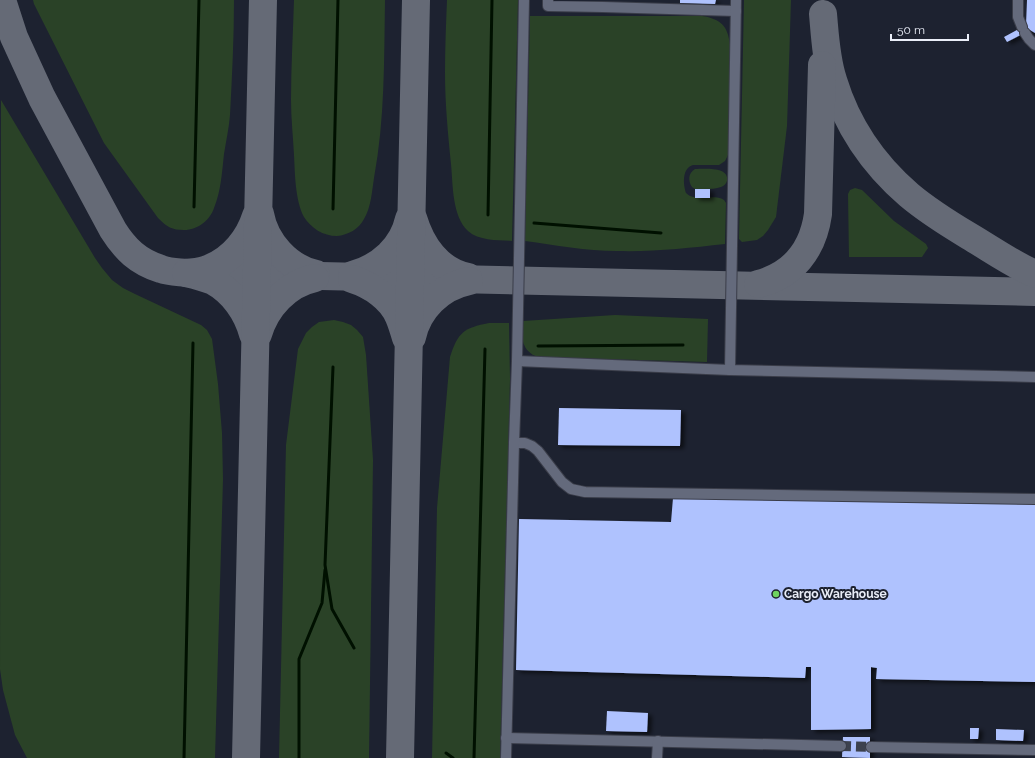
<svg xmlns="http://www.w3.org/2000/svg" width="1035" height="758" font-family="Raleway,sans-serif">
  <defs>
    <filter id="shadow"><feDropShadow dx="4" dy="2.5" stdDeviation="2" flood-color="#0009"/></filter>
  </defs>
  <rect width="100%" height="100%" fill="#1d2230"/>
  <!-- green -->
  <g fill="#2a4227">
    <path d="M 33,0 L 234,0 C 234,38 232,77 230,115 C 229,128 226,141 224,154 C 222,172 221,191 214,208 C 210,220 198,230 184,230 C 172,230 167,227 158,218 L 104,143 L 34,4 Z"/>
    <path d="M 294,0 L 385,0 C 384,60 385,119 374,178 C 372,191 371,208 364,219 C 359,229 348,235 337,236 C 323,236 311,228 304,217 C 295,200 295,173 294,155 C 293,136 291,118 291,100 C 291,67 293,33 294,0 Z"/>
    <path d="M 447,0 L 518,0 L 512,241 C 498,240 479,241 468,231 C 452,216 453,185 451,164 C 448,134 445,103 445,73 C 445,49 446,24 447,0 Z"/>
    <path d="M 744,0 L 791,0 L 787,126 L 776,217 L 768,230 L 763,236 L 757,240 L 742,242 L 739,239 Z"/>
    <path d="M 530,16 L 702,16 C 721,19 728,26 730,45 L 728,155 L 725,161 L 719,165 L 693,165 C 682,168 683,184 686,193 C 696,203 713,193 724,200 L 726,203 L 725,244 C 688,248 654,252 617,251 C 586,251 555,245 525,241 Z"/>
    <path d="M 1,100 L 95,258 L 102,268 L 112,280 L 123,288 L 135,294 L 201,325 L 207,330 L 212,339 L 218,384 L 222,433 L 223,479 L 215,758 L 27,758 L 15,735 L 3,690 L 0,669 Z"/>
    <path d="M 695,169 C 703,169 730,166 727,181 C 726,184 724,186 721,187 C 713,190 703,189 695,189 L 692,187 C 688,181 688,173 695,169 Z"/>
    <path d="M 855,188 L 862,190 L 894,221 L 926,244 L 928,248 L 922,257 L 849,257 L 848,194 L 850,190 Z"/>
    <path d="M 615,315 L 708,319 L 707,362 L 538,357 C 521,351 521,337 523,321 Z"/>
    <path d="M 334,320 L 343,322 L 351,325 L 357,330 L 363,337 L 366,355 L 373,460 L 369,758 L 279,758 L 286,445 L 298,349 L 306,333 L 312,327 L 319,322 Z"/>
    <path d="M 489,323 L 509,323 L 510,379 L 500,758 L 432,758 L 437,508 L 450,357 C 458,332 464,328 489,323 Z"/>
  </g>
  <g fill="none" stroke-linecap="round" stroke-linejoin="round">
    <!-- stream -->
    <g stroke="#001000" stroke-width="3">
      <path d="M 194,207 L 199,0"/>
      <path d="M 333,209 L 338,0"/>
      <path d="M 488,215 L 492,0"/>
      <path d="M 534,223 L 661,233"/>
      <path d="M 538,346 L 683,345"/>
      <path d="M 333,367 L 325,565 L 332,609 L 354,648"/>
      <path d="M 446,753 L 453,758"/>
      <path d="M 184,758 L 193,343"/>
      <path d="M 299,758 L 299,659 L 322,603 L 325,570"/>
      <path d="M 474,758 L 485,349"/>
    </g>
    <!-- taxiway -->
    <g stroke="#656a76" stroke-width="28">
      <path d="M 2,0 L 14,37 L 42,98 L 113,230 C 125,249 138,262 161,269 C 169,272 177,272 186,273 L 1035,292"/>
      <path d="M 823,14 C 825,36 826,59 833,80 C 847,126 873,164 909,195 C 928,211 949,224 969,236 C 991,249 1012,264 1035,274"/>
      <path d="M 260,214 C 265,242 288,268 316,274"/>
      <path d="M 413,218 C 421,245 438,271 468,277"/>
      <path d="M 352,275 C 380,268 403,247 409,219"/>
      <path d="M 352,279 C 371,285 391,298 399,317 C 402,324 404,331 406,338"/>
      <path d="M 758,284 C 793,275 813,250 818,214 L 822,65"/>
      <path d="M 253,334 C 247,312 233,292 213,281 C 204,277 195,275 186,273 C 194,272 203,272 210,268 C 233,259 249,238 256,216"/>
      <path d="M 258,334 C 266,307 287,284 315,278"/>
      <path d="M 412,337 C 418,309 440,287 469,281"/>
      <path d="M 246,758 L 263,0"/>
      <path d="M 400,758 L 416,0"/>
    </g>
  </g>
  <!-- building -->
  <g fill="#afc2fe" filter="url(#shadow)">
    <path d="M 680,0 L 716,0 L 715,4 L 680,3 Z"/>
    <path d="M 1027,0 L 1035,0 L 1035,33 L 1030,30 L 1007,42 L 1004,37 L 1026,25 Z"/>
    <rect x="695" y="189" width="15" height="9"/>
    <path d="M 559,408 L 681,410 L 680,446 L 558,445 Z"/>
    <path d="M 673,498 L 1035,504 L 1035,682 L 876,679 L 877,668 L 871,667 L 871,729 L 811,730 L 811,667 L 806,667 L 805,678 L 516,670 L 519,519 L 671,522 Z"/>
    <path d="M 607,711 L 648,713 L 647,732 L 606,731 Z"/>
    <path d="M 970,728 L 979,728 L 978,739 L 970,739 Z"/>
    <path d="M 996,729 L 1024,730 L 1023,741 L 996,740 Z"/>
    <path d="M 843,737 L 870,737 L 870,758 L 842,757 Z"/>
  </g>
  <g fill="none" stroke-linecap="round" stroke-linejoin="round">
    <!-- minor-tunnel -->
    <path stroke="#3c414e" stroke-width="10" stroke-dasharray="10 5" stroke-linecap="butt" d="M 841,746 L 871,747"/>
    <defs>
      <g id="minor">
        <path d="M 548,0 L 548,6 L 603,7 L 736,11"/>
        <path d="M 736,0 L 730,370 L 1035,377"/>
        <path d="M 1018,0 L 1018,17 L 1022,27"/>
        <path d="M 1025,33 L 1029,39 L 1035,45"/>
        <path d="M 517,361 L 730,370"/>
        <path d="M 514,443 L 525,443 L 532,446 L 538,451 L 562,482 L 571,489 L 585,492 L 1035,499"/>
        <path d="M 506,738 L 841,746"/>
        <path d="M 871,747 L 1035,750"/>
        <path d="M 506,758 L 514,443 L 517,361 L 524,0"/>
        <path d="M 657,758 L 658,741"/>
      </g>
    </defs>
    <!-- minor casing -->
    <use href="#minor" stroke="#3a3d49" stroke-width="12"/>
    <!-- minor -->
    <use href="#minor" stroke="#646a7c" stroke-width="10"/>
  </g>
  <!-- markers -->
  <circle fill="#6ed360" stroke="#1d2230" stroke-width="1.5" cx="776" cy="594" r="4"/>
  <g text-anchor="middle" stroke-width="4" stroke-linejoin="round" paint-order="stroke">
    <!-- poi labels -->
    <g font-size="12" font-weight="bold" fill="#eaeef8" stroke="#1d2230" text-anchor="start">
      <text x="784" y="598">Cargo Warehouse</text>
    </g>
  </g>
  <!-- scale -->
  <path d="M891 34v6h77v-6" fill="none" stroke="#eaeef8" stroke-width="2"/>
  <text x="897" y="34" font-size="12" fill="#eaeef8" stroke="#1d2230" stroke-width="3" paint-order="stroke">50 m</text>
</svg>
